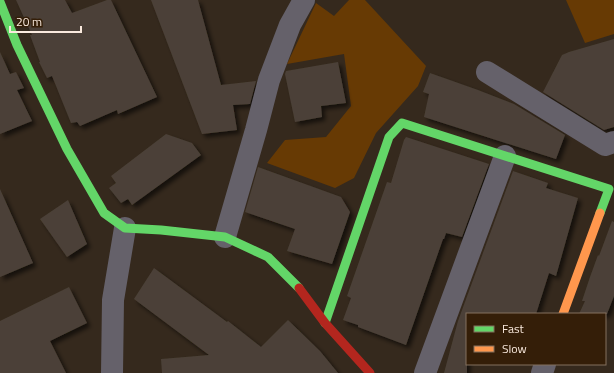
<svg xmlns="http://www.w3.org/2000/svg" width="614" height="373" font-family="'Titillium Web',sans-serif">
  <defs>
    <filter id="shadow"><feDropShadow dx="3.5" dy="3.5" stdDeviation="2" flood-color="#0009"/></filter>
  </defs>
  <rect width="100%" height="100%" fill="#35291d"/>
  <!-- green -->
  <g fill="#673a04">
    <path d="M 349,0 L 365,0 L 426,66 L 418,86 L 376,133 L 354,178 L 335,188 L 267,163 L 285,140 L 326,137 L 351,106 L 344,54 L 287,64 L 316,3 L 334,16 Z"/>
    <path d="M 566,0 L 614,0 L 614,34 L 585,43 Z"/>
  </g>
  <!-- building -->
  <g fill="#4b4137" filter="url(#shadow)">
    <path d="M 16,0 L 65,0 L 72,13 L 107,0 L 111,0 L 157,97 L 118,114 L 117,110 L 80,126 L 77,122 L 71,123 L 52,76 L 47,78 L 39,62 L 40,62 L 30,35 L 32,35 Z"/>
    <path d="M 151,0 L 198,0 L 221,85 L 256,81 L 250,104 L 233,105 L 237,130 L 202,134 Z"/>
    <path d="M 614,39 L 614,127 L 604,130 L 543,92 L 562,55 L 569,52 Z"/>
    <path d="M 0,52 L 10,74 L 16,72 L 24,88 L 17,90 L 32,121 L 0,134 Z"/>
    <path d="M 338,62 L 346,103 L 321,106 L 322,117 L 295,122 L 285,74 L 286,71 Z"/>
    <path d="M 430,73 L 478,90 L 514,104 L 565,135 L 556,159 L 424,117 L 429,94 L 423,92 Z"/>
    <path d="M 166,134 L 192,143 L 201,155 L 132,205 L 128,199 L 121,203 L 109,188 L 116,183 L 111,176 Z"/>
    <path d="M 406,137 L 489,164 L 462,237 L 446,233 L 444,239 L 443,239 L 406,345 L 358,327 L 358,325 L 343,320 L 351,298 L 347,296 L 387,182 L 391,183 L 404,140 Z"/>
    <path d="M 258,167 L 341,197 L 350,212 L 332,264 L 287,251 L 295,229 L 245,212 Z"/>
    <path d="M 513,171 L 548,183 L 546,188 L 578,198 L 556,276 L 549,273 L 536,314 L 467,314 L 467,373 L 444,373 L 458,321 Z"/>
    <path d="M 0,189 L 33,263 L 0,277 Z"/>
    <path d="M 68,200 L 87,244 L 67,257 L 40,219 Z"/>
    <path d="M 612,221 L 614,222 L 614,296 L 607,314 L 579,314 L 585,301 L 582,301 L 590,277 L 598,255 L 599,256 Z"/>
    <path d="M 154,268 L 227,322 L 228,321 L 261,347 L 288,320 L 320,351 L 338,373 L 162,373 L 161,359 L 209,355 L 134,299 Z"/>
    <path d="M 69,287 L 87,323 L 50,341 L 66,373 L 0,373 L 0,321 Z"/>
  </g>
  <g fill="none" stroke-linecap="round" stroke-linejoin="round">
    <!-- street -->
    <g stroke="#65616a" stroke-width="22">
      <path d="M 487,72 L 605,145 L 614,142"/>
      <path d="M 225,237 L 256,130 L 269,80 L 290,25 L 304,0"/>
      <path d="M 112,373 L 113,300 L 125,228"/>
      <path d="M 425,373 L 505,156"/>
      <path d="M 542,373 L 545,364"/>
    </g>
    <!-- fast -->
    <g stroke="#63d668" stroke-width="9">
      <path d="M 0,2 L 17,45 L 67,149 L 104,213 L 125,228 L 161,230 L 225,237 L 268,257 L 299,288"/>
      <path d="M 325,323 L 389,137 L 402,123 L 609,189 L 600,213"/>
    </g>
    <!-- slow -->
    <path stroke="#ff974d" stroke-width="9" d="M 563,314 L 600,213"/>
    <!-- jam -->
    <path stroke="#b3261e" stroke-width="9" d="M 299,288 L 325,323 L 370,373"/>
  </g>
  <!-- legend -->
  <rect x="466" y="313" width="140" height="52" fill="#341e08" stroke="#83705e"/>
  <rect x="474" y="326" width="20" height="6" fill="#63d668" stroke="#83705e"/>
  <text x="502" y="333" font-size="12" fill="#faeade">Fast</text>
  <rect x="474" y="346" width="20" height="6" fill="#ff974d" stroke="#83705e"/>
  <text x="502" y="353" font-size="12" fill="#faeade">Slow</text>
  <!-- scale -->
  <path d="M10 26v6h71v-6" fill="none" stroke="#faeade" stroke-width="2"/>
  <text x="16" y="26" font-size="12" fill="#faeade" stroke="#341e08" stroke-width="3" paint-order="stroke">20 m</text>
</svg>
